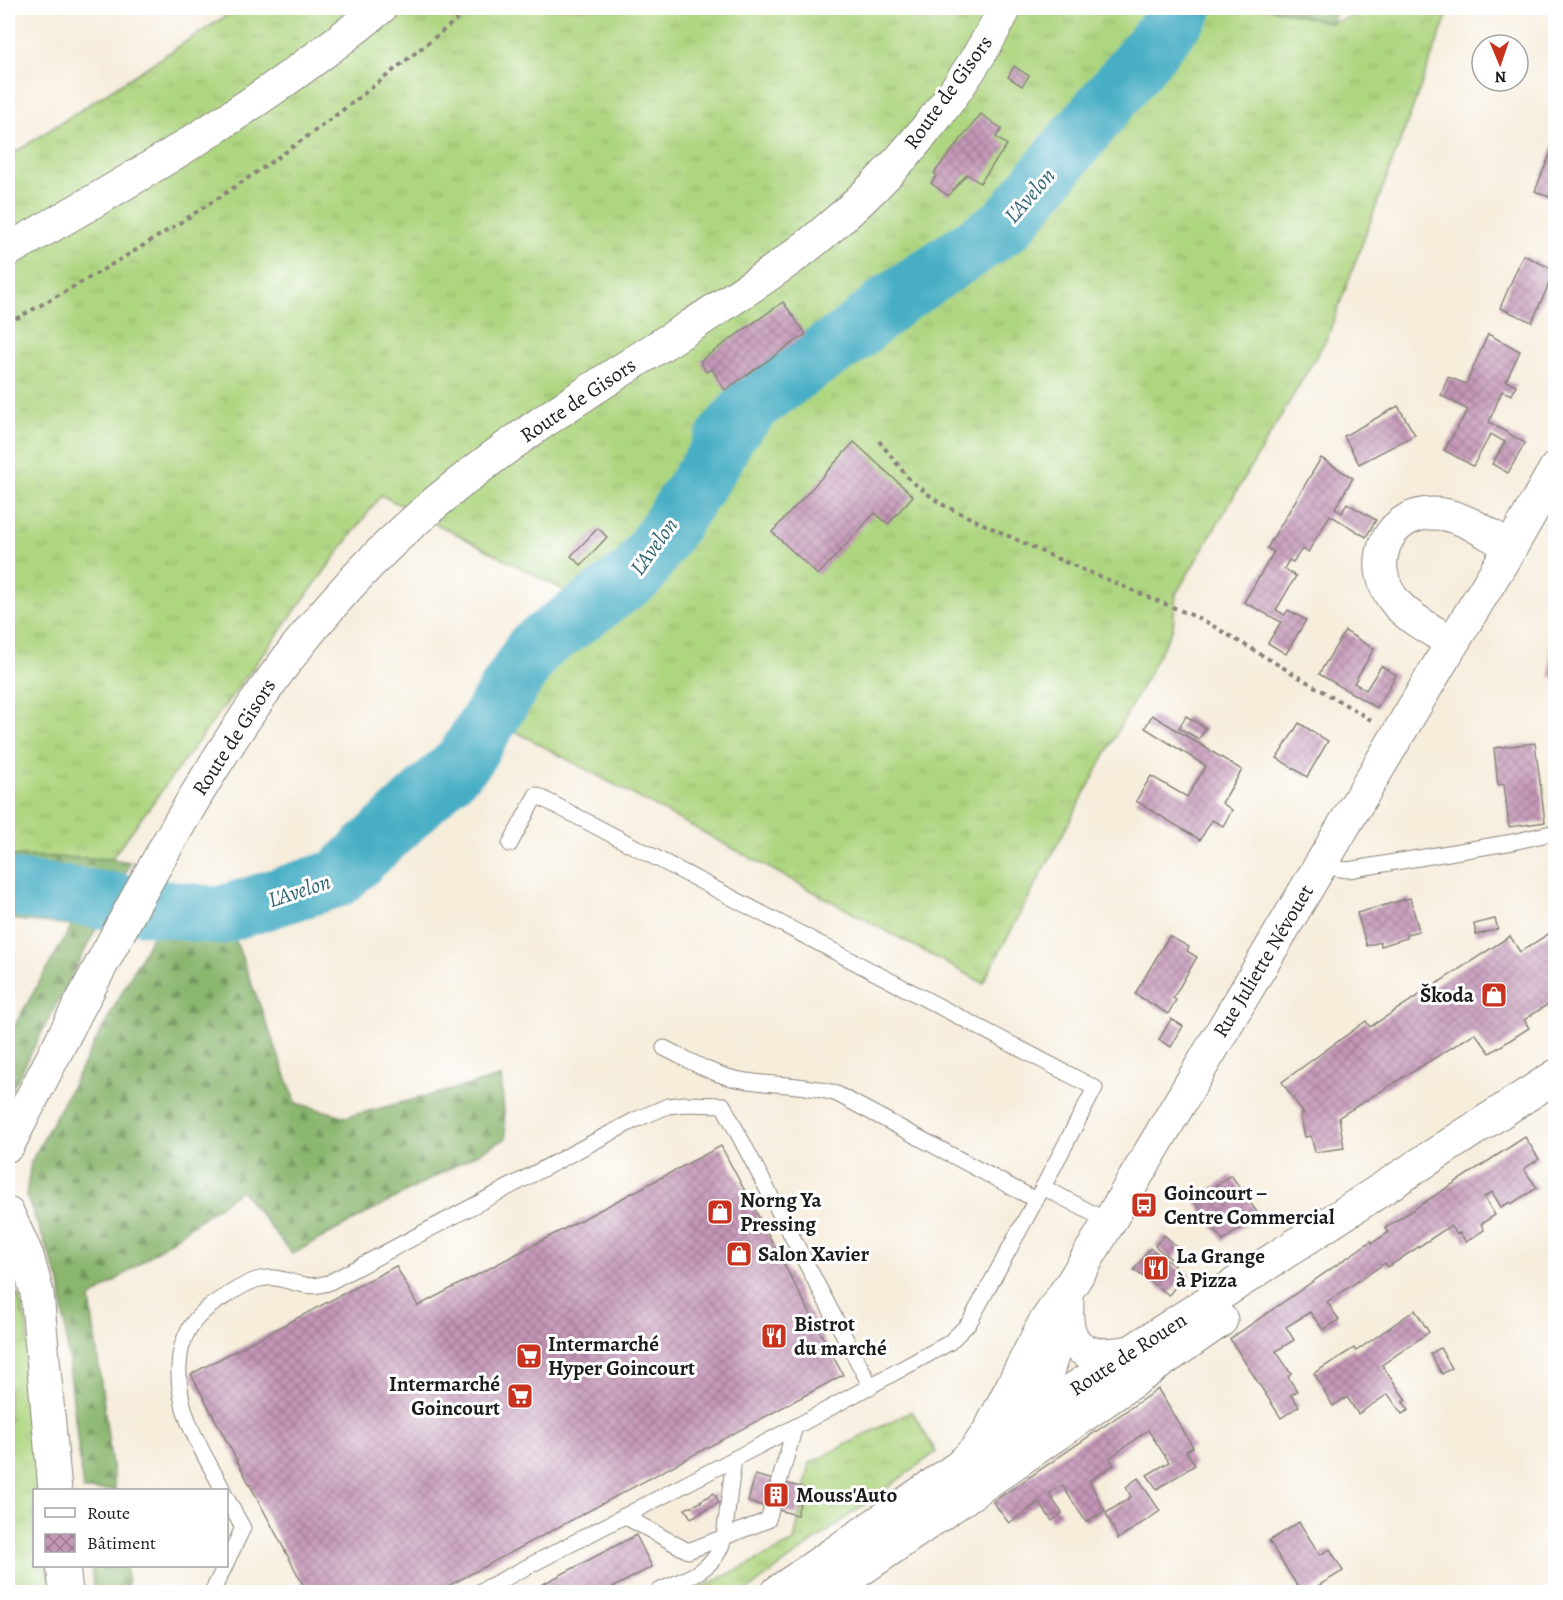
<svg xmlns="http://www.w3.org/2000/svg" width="1563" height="1600" font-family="Alegreya,serif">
  <defs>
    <pattern id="grass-tufts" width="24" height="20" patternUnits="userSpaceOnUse" patternTransform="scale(1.5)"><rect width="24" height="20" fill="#aed57f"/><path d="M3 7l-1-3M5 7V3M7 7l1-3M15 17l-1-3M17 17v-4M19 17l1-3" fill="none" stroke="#95b66d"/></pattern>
    <pattern id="forest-firs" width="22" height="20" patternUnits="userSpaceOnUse" patternTransform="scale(1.5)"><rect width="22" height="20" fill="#8ab66e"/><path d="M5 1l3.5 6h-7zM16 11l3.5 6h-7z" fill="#70935a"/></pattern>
    <pattern id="building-cross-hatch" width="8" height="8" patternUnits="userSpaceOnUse" patternTransform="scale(1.5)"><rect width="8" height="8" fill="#c496b7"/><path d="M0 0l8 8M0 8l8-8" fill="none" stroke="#9e7a94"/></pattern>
  </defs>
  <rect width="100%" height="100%" fill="#fff"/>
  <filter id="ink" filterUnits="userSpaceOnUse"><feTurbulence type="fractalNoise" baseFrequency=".0167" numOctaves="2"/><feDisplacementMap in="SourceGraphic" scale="12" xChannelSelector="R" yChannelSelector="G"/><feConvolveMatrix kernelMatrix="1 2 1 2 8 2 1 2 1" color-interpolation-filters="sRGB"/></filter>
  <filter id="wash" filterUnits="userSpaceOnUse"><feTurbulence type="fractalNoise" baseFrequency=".008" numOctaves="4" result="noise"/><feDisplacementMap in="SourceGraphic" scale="24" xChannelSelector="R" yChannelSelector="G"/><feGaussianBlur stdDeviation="1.35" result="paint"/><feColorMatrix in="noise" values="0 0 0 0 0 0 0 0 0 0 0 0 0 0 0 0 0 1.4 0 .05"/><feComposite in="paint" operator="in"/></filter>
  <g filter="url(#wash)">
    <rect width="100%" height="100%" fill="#f6eddb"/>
    <!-- grass -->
    <g fill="url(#grass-tufts)" stroke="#65784e" stroke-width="1.5">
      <path d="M 238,8 L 1270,8 L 1331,23 L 1378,8 L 1450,8 L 1327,338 L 1176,594 L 1173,628 L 983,983 L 509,728 L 585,601 L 381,495 L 111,859 L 8,856 L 8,157 Z"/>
      <path d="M 8,1292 L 18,1294 L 27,1326 L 41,1490 L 34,1490 L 34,1566 L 49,1566 L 52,1592 L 8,1592 Z"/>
      <path d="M 912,1411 L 936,1452 L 745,1592 L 692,1592 L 794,1542 L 810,1463 Z"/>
    </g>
    <!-- forest -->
    <g fill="url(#forest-firs)" stroke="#536945" stroke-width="1.5">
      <path d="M 1270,8 L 1339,8 L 1331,23 Z"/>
      <path d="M 8,856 L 111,859 L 131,862 L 8,1097 L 8,1037 L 72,925 L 8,919 Z"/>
      <path d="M 159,923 L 233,934 L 296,1103 L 346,1117 L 501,1077 L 506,1138 L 292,1254 L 241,1190 L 90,1299 L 115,1490 L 83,1490 L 60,1282 L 26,1195 L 31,1162 Z"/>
      <path d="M 91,1566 L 126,1566 L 129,1592 L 94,1592 Z"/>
    </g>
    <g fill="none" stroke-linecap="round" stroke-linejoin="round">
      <!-- river -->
      <path stroke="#46aec5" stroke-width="58" d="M 8,887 L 218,916 L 338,878 L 464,760 L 534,648 L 638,573 L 716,456 L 727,434 L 755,402 L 807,364 L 848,338 L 895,299 L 1007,224 L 1184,8"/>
    </g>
    <g id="blocks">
      <!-- building -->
      <g fill="url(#building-cross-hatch)">
        <path d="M 1014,66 L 1029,76 L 1022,86 L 1008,77 Z"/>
        <path d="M 981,114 L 1002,129 L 996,137 L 1007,145 L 980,183 L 967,174 L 948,196 L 931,183 L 937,175 L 934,173 Z"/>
        <path d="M 1555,142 L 1556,142 L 1556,200 L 1535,191 Z"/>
        <path d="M 1523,255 L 1555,270 L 1532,322 L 1500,308 Z"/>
        <path d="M 783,302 L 806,334 L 725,390 L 712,369 L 706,372 L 700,361 Z"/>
        <path d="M 1488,334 L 1520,351 L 1506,381 L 1516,385 L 1512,395 L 1502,391 L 1489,422 L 1525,443 L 1508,473 L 1492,464 L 1505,442 L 1491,434 L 1473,466 L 1444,450 L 1468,410 L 1441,395 L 1448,377 L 1466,384 Z"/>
        <path d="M 1398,406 L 1415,435 L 1359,464 L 1344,436 Z"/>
        <path d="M 854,442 L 913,496 L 888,524 L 875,513 L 818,575 L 772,532 Z"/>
        <path d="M 1321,458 L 1353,478 L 1335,508 L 1342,513 L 1347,503 L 1376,520 L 1366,537 L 1330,515 L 1308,552 L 1302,549 L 1293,562 L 1289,560 L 1284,569 L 1296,576 L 1276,610 L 1285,615 L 1288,610 L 1306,620 L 1286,654 L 1268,643 L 1281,622 L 1244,602 L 1274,552 L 1267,548 Z"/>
        <path d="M 598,528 L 607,537 L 581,565 L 571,556 Z"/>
        <path d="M 1552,608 L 1556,608 L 1556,677 L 1550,677 Z"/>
        <path d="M 1345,631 L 1374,649 L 1354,683 L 1366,690 L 1381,666 L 1396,675 L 1377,708 L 1319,674 Z"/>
        <path d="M 1152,715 L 1242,770 L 1222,803 L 1232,810 L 1223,826 L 1212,820 L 1200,840 L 1136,801 L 1151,776 L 1187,797 L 1206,766 L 1145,728 Z"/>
        <path d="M 1186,716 L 1206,728 L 1199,739 L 1179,728 Z"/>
        <path d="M 1299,723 L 1328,741 L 1307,777 L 1277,758 Z"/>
        <path d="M 1535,743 L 1545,822 L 1509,827 L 1504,784 L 1498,785 L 1494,748 Z"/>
        <path d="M 1410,898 L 1419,931 L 1407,934 L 1407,938 L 1381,946 L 1380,942 L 1367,946 L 1357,913 Z"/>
        <path d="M 1495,919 L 1498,929 L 1476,935 L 1474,924 Z"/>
        <path d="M 1556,929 L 1556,999 L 1524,1020 L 1529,1028 L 1490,1053 L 1475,1033 L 1339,1117 L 1344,1148 L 1315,1152 L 1311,1136 L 1305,1137 L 1300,1114 L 1304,1114 L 1282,1082 L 1366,1021 L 1370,1027 L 1510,936 L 1520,952 Z"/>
        <path d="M 1169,936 L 1189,947 L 1187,951 L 1197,957 L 1173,998 L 1176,1000 L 1168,1014 L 1135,994 Z"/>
        <path d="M 1171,1019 L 1183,1026 L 1171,1047 L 1159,1040 Z"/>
        <path d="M 1525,1137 L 1539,1159 L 1524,1169 L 1537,1188 L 1511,1204 L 1510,1202 L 1501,1207 L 1492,1192 L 1484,1197 L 1495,1215 L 1481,1224 L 1484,1230 L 1466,1242 L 1460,1233 L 1457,1234 L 1450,1226 L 1388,1267 L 1385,1263 L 1327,1302 L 1339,1320 L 1323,1330 L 1310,1312 L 1286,1327 L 1294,1340 L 1276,1351 L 1291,1374 L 1288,1377 L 1297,1391 L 1291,1395 L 1299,1406 L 1281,1418 L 1230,1339 L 1371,1241 L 1372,1243 L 1388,1233 L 1385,1228 Z"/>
        <path d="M 721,1146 L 843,1375 L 437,1592 L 307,1592 L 191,1374 L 396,1266 L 418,1306 Z"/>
        <path d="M 1231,1175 L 1259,1215 L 1223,1241 L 1194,1201 Z"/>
        <path d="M 1164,1235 L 1181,1250 L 1172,1260 L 1155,1246 Z"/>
        <path d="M 1150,1248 L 1185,1274 L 1169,1295 L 1134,1270 Z"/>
        <path d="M 1415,1310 L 1429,1332 L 1382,1365 L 1406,1400 L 1403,1402 L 1409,1410 L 1402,1414 L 1388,1394 L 1358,1414 L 1347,1397 L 1333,1406 L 1314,1373 L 1354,1348 L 1356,1351 Z"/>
        <path d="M 1440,1348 L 1452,1368 L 1442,1374 L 1430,1354 Z"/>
        <path d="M 1158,1389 L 1193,1447 L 1186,1451 L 1195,1465 L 1157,1489 L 1147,1475 L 1169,1462 L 1148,1430 L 1110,1458 L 1114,1465 L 1089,1481 L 1105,1511 L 1086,1522 L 1062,1485 L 1049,1494 L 1062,1513 L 1052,1521 L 1039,1502 L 1009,1523 L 993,1502 Z"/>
        <path d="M 755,1475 L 804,1488 L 797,1515 L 748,1502 Z"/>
        <path d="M 1138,1478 L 1160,1511 L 1118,1539 L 1106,1513 L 1131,1497 L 1126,1487 Z"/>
        <path d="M 714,1493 L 719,1503 L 691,1518 L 685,1509 L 701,1502 L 700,1501 Z"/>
        <path d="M 1299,1522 L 1320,1555 L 1330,1549 L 1343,1571 L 1308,1592 L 1301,1592 L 1269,1541 Z"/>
        <path d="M 636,1535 L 652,1567 L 604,1592 L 528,1592 Z"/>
      </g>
    </g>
  </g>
  <g filter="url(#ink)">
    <use href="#blocks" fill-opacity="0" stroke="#89847c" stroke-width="1.5"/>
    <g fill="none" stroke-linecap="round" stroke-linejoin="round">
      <defs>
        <g id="lane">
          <path d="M 510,844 L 536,795 L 1095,1088 L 1043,1187"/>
          <path d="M 1320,866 L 1348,870 L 1513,842 L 1556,832"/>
          <path d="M 664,1048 C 687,1059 711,1074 736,1079 C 769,1086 804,1083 837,1094 L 1036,1200"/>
          <path d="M 223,1490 C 202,1449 177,1415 179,1367 C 180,1336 193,1316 219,1300 C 231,1293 243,1284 256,1280 C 277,1274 286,1282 305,1285 C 313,1287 321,1285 328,1283 L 635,1120 L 668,1106 L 685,1104 L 723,1105 L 871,1387"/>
          <path d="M 226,1497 L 243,1528 L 226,1563"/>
          <path d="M 624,1516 L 688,1551 L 768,1520 L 795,1427"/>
          <path d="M 212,1592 L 225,1566"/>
          <path d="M 479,1592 L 795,1427 L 949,1343 L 969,1323 L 1043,1187 L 1109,1222"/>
          <path d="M 657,1592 C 685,1578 717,1571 724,1537 L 734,1459"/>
        </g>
        <path id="street" d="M 1452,643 C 1434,631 1411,620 1397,604 C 1362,564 1389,507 1441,514 C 1467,518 1489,535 1511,547"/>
        <g id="secondary">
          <path d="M 8,250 C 137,178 266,102 380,8"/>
          <path d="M 8,1145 C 51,1060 95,975 141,891 C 215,757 295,628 410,525 C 494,449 592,389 688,328 C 733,298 779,270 821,235 C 895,174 962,94 1005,8"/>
          <path d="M 8,1214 L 27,1256 L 37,1293 L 55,1490"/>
          <path d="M 1067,1304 C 1064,1352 1089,1360 1131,1352"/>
          <path d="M 1032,1423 L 1060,1329"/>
          <path d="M 964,1462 L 976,1450 L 990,1430 L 1044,1324 L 1074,1280 L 1109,1222 L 1442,660 L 1511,547 L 1556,468"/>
          <path d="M 63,1566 L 66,1592"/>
          <path d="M 778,1592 L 1034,1415 L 1556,1076"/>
          <path d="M 828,1592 L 1221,1320"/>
        </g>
      </defs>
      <!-- lane casing -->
      <use href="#lane" stroke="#89847c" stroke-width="17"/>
      <!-- street casing -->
      <use href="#street" stroke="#89847c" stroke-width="34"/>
      <!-- secondary casing -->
      <use href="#secondary" stroke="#89847c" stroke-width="35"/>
      <!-- path -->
      <g stroke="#89847c" stroke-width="4" stroke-dasharray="4.5 4.5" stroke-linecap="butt">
        <path d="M 8,323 C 142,251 270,169 389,74 C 416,52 444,31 470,8"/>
        <path d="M 879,441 L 910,480 L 941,504 L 1051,556 L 1203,620 L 1371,720"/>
      </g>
      <!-- lane -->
      <use href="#lane" stroke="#fff" stroke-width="15"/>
      <!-- street -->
      <use href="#street" stroke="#fff" stroke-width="32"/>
      <!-- secondary -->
      <use href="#secondary" stroke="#fff" stroke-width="33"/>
    </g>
  </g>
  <!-- icons -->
  <defs>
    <symbol id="shop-square" viewBox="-11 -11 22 22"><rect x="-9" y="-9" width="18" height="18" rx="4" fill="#c8321e" stroke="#fff"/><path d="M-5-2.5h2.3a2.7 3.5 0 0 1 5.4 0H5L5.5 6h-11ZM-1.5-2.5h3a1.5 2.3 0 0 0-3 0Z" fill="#fff"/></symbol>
    <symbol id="bus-square" viewBox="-11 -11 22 22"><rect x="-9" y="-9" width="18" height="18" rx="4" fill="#c8321e" stroke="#fff"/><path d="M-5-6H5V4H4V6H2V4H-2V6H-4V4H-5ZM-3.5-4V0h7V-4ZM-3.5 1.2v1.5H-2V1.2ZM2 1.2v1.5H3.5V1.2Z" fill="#fff"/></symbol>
    <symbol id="restaurant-square" viewBox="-11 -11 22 22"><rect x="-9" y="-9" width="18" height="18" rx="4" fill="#c8321e" stroke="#fff"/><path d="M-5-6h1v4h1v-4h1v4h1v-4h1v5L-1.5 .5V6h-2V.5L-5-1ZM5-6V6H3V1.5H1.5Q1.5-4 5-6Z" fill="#fff"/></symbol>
    <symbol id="supermarket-square" viewBox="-11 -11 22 22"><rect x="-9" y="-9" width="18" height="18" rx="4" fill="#c8321e" stroke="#fff"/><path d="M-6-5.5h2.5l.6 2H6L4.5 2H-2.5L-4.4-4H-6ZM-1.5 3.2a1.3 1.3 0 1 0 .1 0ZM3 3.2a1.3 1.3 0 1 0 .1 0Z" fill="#fff"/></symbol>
    <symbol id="building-square" viewBox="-11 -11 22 22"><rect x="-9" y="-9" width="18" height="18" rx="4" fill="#c8321e" stroke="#fff"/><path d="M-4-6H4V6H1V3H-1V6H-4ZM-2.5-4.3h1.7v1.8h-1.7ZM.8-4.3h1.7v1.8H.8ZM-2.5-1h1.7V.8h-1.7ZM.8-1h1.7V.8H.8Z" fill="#fff"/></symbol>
  </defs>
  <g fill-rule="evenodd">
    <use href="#shop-square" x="1479" y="980" width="30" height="30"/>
    <use href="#bus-square" x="1129" y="1190" width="30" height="30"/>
    <use href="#shop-square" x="705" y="1197" width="30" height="30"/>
    <use href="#shop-square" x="724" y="1239" width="30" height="30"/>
    <use href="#restaurant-square" x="1141" y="1253" width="30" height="30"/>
    <use href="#restaurant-square" x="759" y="1321" width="30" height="30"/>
    <use href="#supermarket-square" x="514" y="1341" width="30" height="30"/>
    <use href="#supermarket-square" x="505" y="1381" width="30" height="30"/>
    <use href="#building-square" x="761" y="1480" width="30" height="30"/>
  </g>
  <g text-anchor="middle" stroke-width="6" stroke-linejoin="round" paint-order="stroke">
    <!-- street labels -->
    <g font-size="21" fill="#1c1c1c" stroke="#fff">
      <text transform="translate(948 92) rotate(-54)" y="7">Route de Gisors</text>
      <text transform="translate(578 400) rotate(-34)" y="7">Route de Gisors</text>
      <text transform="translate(234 737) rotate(-57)" y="7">Route de Gisors</text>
      <text transform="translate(1263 961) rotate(-59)" y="7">Rue Juliette Névouet</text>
      <text transform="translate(1128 1354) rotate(-33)" y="7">Route de Rouen</text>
    </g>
    <!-- poi labels -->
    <g font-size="21" font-weight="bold" fill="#1c1c1c" stroke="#fff" text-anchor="start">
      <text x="1474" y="1002" text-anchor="end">Škoda</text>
      <text x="1164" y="1200">Goincourt –<tspan x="1164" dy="24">Centre Commercial</tspan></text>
      <text x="740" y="1207">Norng Ya<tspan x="740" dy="24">Pressing</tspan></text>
      <text x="758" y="1261">Salon Xavier</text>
      <text x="1176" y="1263">La Grange<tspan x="1176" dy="24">à Pizza</tspan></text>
      <text x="794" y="1331">Bistrot<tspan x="794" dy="24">du marché</tspan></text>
      <text x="548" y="1351">Intermarché<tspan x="548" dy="24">Hyper Goincourt</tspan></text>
      <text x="500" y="1391" text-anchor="end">Intermarché<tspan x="500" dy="24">Goincourt</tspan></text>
      <text x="796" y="1502">Mouss'Auto</text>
    </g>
    <!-- water labels -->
    <g font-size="22" font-style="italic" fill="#316570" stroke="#fff">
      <text transform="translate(1029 195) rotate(-49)" y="8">L'Avelon</text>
      <text transform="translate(653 546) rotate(-54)" y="8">L'Avelon</text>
      <text transform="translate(299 890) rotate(-18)" y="8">L'Avelon</text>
    </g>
  </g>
  <!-- margin -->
  <rect width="1563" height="1600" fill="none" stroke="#fff" stroke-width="30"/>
  <!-- legend -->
  <rect x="33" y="1489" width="195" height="78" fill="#ffffff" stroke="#a4a4a4" stroke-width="1.5"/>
  <rect x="45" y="1508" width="30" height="9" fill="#ffffff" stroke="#a4a4a4" stroke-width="1.5"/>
  <text x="87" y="1519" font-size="18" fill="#1c1c1c">Route</text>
  <rect x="45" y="1534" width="30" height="18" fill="url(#building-cross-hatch)" stroke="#a4a4a4" stroke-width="1.5"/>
  <text x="87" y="1549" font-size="18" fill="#1c1c1c">Bâtiment</text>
  <!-- north arrow -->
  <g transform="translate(1500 63) rotate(178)"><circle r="28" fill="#ffffff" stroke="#a4a4a4" stroke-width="1.5"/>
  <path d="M0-4.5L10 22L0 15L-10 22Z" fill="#c8321e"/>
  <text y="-9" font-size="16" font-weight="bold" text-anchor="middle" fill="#1c1c1c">N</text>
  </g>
</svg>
